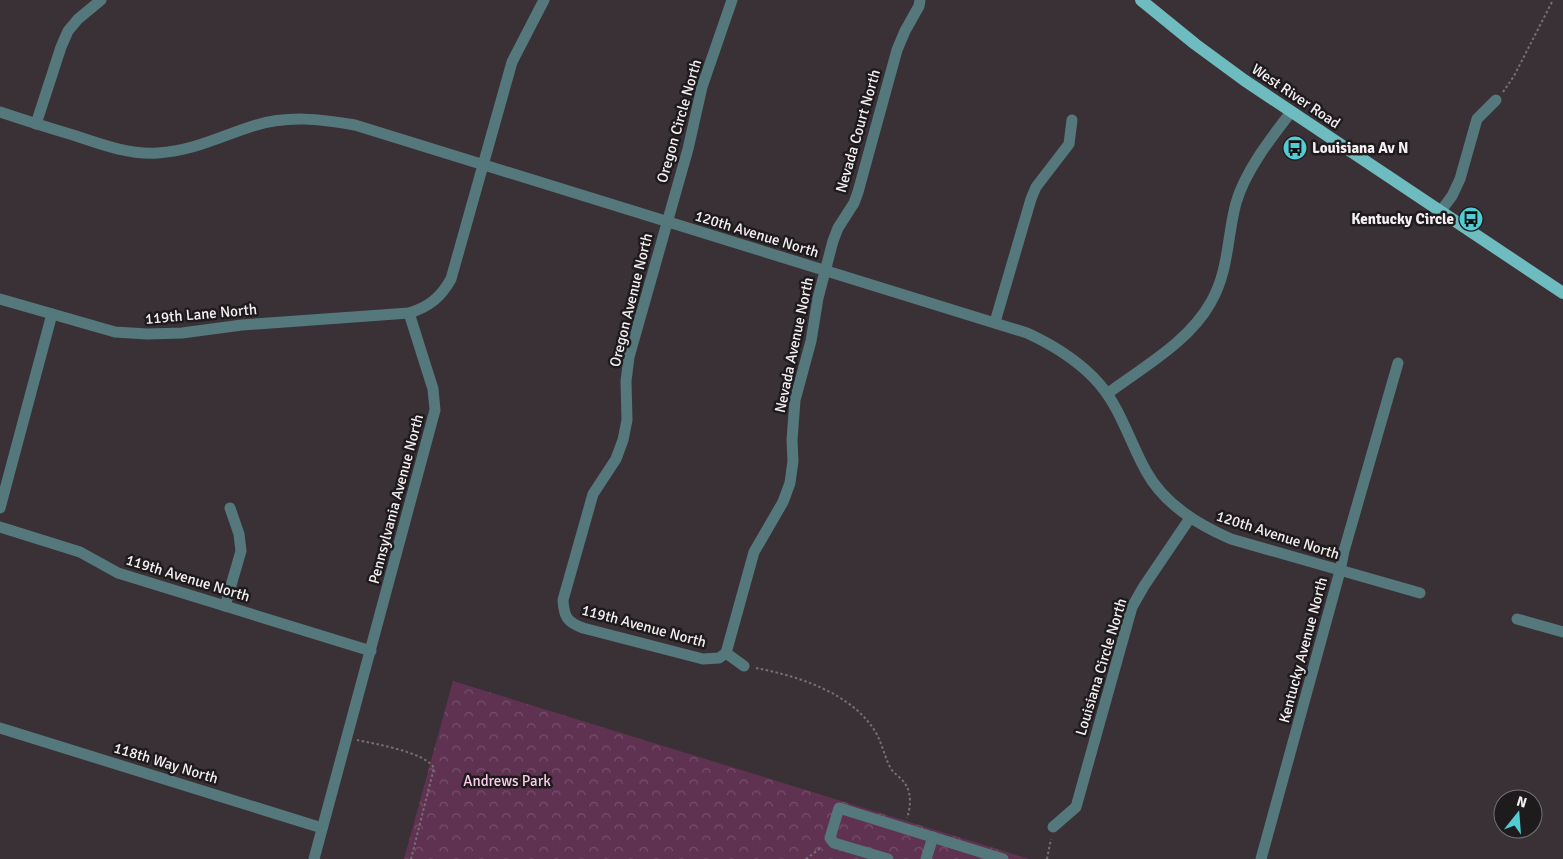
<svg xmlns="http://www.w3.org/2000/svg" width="1563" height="859" font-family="Signika,sans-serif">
  <defs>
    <pattern id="park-crowns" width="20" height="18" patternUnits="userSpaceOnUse" patternTransform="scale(1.25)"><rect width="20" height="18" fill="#5f3251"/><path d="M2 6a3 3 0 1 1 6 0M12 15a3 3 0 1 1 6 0" fill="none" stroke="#77506a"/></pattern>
  </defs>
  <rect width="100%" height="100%" fill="#3a3136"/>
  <!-- park -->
  <path fill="url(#park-crowns)" d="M 453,681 L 1029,859 L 404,859 Z"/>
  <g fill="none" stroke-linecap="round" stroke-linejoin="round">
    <!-- path -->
    <g stroke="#776f74" stroke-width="2" stroke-dasharray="2.5 2.5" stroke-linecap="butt">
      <path d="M 1503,92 L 1514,76 L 1553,0"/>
      <path d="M 756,668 C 798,676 851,693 875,731 C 882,743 884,755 890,767 C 893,773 899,776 903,781 C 912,791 911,806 907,818"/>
      <path d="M 357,740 C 375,744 425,752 434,768 L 411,859"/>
      <path d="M 806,859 L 822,847"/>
      <path d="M 1047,859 L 1051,839"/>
    </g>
    <!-- minor -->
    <g stroke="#54787b" stroke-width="11">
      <path d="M 732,0 L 702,87 L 688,149 L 629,357 L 626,381 L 627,420 L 623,440 L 616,459 L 593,494 L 563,600 C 564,617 567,622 583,628 L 703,659 L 719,658 L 726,653 L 744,666"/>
      <path d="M 0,112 C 24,120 49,128 73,135 C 100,144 129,155 158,153 C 193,151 221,136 253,126 C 287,115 321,119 355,125 L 1027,333 C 1051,344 1074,358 1093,377 C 1120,404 1128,439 1146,471 C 1164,504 1197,524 1231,539 L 1420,593"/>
      <path d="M 36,124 L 61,47 L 68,31 L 78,19 L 101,0"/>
      <path d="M 1440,212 L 1452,196 L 1460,179 L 1477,119 L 1496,100"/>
      <path d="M 0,299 L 115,332 L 147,334 L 182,333 L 242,325 L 409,313 C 429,307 441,297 451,279 L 512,62 L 544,0"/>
      <path d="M 995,322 L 1031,199 L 1036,187 L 1069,144 L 1072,120"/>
      <path d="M 1107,394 C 1143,367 1189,342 1211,302 C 1229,271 1227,236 1236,203 C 1245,171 1271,138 1291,112"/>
      <path d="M 0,508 L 52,314"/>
      <path d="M 0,527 L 80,552 L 118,573 L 371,651"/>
      <path d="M 225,606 L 241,551 L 239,534 L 230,508"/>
      <path d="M 1517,619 L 1563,632"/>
      <path d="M 726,653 L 754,552 L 783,502 L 790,483 L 793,461 L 792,440 L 795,400 L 811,341 L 818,298 L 833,241 L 838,228 L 854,203 L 858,192 L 897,50 L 905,31 L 919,6 L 920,0"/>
      <path d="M 0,728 L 322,828"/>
      <path d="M 1053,827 L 1076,807 L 1132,607 L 1144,586 L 1190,518"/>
      <path d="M 314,859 L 435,410 L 433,389 L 409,313"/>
      <path d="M 888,859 L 834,843 L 830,838 L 839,808 L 1003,859"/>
      <path d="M 926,859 L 933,837"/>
      <path d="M 1261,859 L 1340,571 L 1344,551 L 1398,363"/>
    </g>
    <!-- major -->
    <path stroke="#6ebbc0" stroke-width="12" d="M 1141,0 L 1195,44 L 1244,80 L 1563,293"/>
  </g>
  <!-- icons -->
  <defs>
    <symbol id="bus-disc" viewBox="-11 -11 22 22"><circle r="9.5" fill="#51ccd4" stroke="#1e1b1d"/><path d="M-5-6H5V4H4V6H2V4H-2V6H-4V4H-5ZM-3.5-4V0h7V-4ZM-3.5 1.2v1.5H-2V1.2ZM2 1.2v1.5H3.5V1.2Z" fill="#111"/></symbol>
  </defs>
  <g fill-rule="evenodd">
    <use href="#bus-disc" x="1281" y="134" width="28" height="28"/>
    <use href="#bus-disc" x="1457" y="205" width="28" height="28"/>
  </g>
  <g text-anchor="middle" stroke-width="5" stroke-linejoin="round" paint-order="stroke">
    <!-- street labels -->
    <g font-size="15" fill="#f5eff3" stroke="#1e1b1d">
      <text transform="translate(1296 96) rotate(34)" y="5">West River Road</text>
      <text transform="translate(679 121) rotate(-74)" y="5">Oregon Circle North</text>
      <text transform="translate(858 131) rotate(-74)" y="5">Nevada Court North</text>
      <text transform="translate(757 234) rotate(17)" y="5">120th Avenue North</text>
      <text transform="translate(631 300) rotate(-76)" y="5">Oregon Avenue North</text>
      <text transform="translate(201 314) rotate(-5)" y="5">119th Lane North</text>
      <text transform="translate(794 345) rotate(-78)" y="5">Nevada Avenue North</text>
      <text transform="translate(396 499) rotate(-75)" y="5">Pennsylvania Avenue North</text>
      <text transform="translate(1278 535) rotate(18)" y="5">120th Avenue North</text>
      <text transform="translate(188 578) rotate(17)" y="5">119th Avenue North</text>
      <text transform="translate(644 626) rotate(15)" y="5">119th Avenue North</text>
      <text transform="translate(1303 650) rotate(-75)" y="5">Kentucky Avenue North</text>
      <text transform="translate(1101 667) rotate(-73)" y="5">Louisiana Circle North</text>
      <text transform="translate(166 763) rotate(17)" y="5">118th Way North</text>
    </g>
    <!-- poi labels -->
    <g font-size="15" font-weight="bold" fill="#f5eff3" stroke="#1e1b1d" text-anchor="start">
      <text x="1312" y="153">Louisiana Av N</text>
      <text x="1454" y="224" text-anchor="end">Kentucky Circle</text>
    </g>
    <!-- park labels -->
    <g font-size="15" fill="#fecaeb" stroke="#1e1b1d">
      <text x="507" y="786">Andrews Park</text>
    </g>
  </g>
  <!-- north arrow -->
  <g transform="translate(1518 814) rotate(17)"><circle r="24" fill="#1e1b1d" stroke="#747073"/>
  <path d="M0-4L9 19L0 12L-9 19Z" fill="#51ccd4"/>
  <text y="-8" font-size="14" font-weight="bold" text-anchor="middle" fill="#f5eff3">N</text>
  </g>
</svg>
